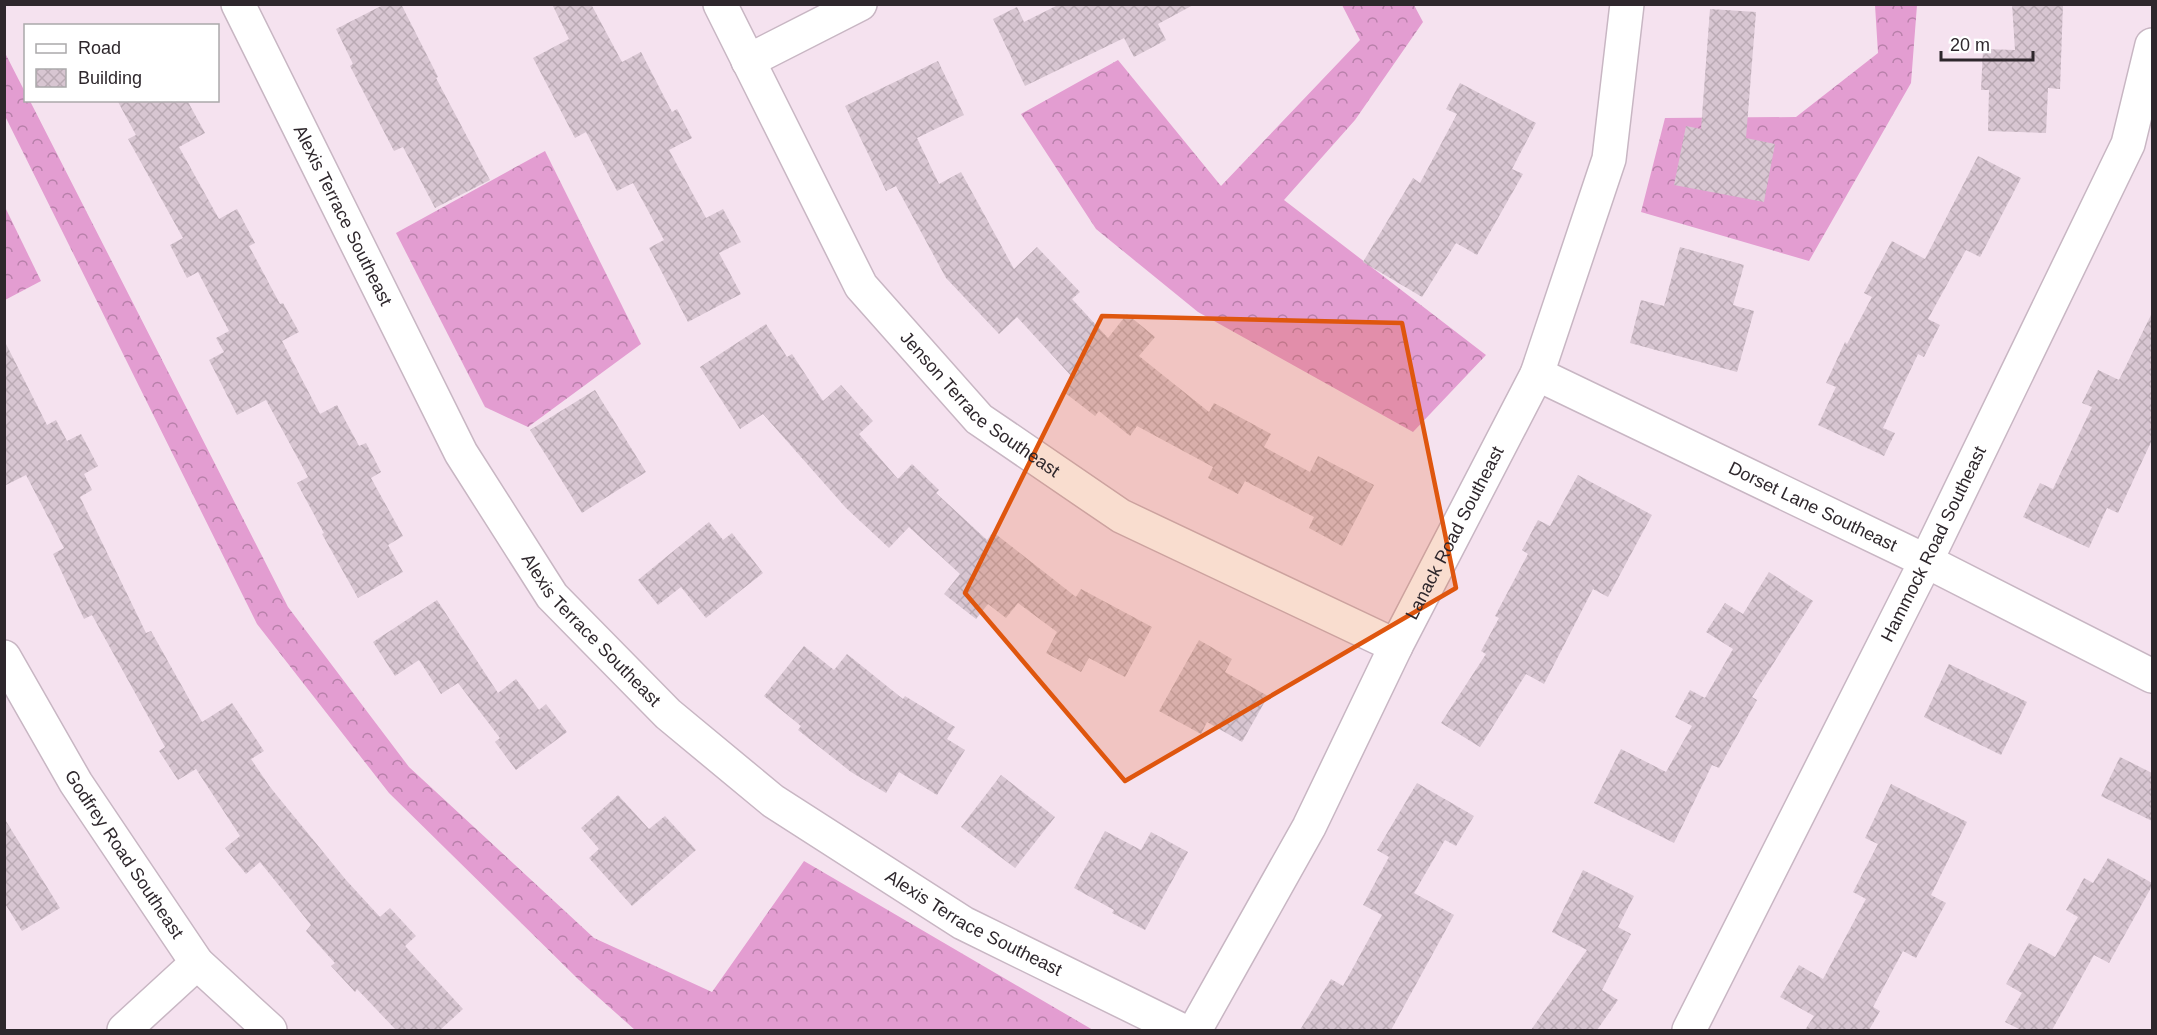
<svg xmlns="http://www.w3.org/2000/svg" width="2157" height="1035" font-family="Arial,sans-serif">
  <defs>
    <pattern id="forest-crowns" width="20" height="18" patternUnits="userSpaceOnUse" patternTransform="scale(1.5)"><rect width="20" height="18" fill="#e39dd1"/><path d="M2 6a3 3 0 1 1 6 0M12 15a3 3 0 1 1 6 0" fill="none" stroke="#b880aa"/></pattern>
    <pattern id="building-cross-hatch" width="8" height="8" patternUnits="userSpaceOnUse" patternTransform="scale(1.5)"><rect width="8" height="8" fill="#d8c6d2"/><path d="M0 0l8 8M0 8l8-8" fill="none" stroke="#baaab4"/></pattern>
  </defs>
  <rect width="100%" height="100%" fill="#f5e2ef"/>
  <!-- forest -->
  <g fill="url(#forest-crowns)">
    <path d="M 1342,5 L 1414,5 L 1423,22 L 1355,120 L 1284,200 L 1486,355 L 1413,432 L 1198,312 L 1096,229 L 1021,114 L 1118,60 L 1221,186 L 1360,40 Z"/>
    <path d="M 1875,5 L 1917,5 L 1911,83 L 1809,261 L 1641,212 L 1665,118 L 1796,117 L 1878,53 Z"/>
    <path d="M 4,51 L 25,92 L 26,100 L 30,101 L 288,607 L 409,767 L 594,938 L 712,992 L 804,861 L 1093,1030 L 635,1030 L 579,980 L 389,793 L 257,624 L 5,116 Z"/>
    <path d="M 545,151 L 641,344 L 528,427 L 485,407 L 396,233 Z"/>
    <path d="M 4,205 L 41,281 L 5,300 L 4,300 Z"/>
  </g>
  <!-- building -->
  <g fill="url(#building-cross-hatch)">
    <path d="M 385,4 L 401,4 L 438,77 L 436,78 L 490,180 L 435,208 L 403,147 L 394,151 L 350,66 L 353,64 L 336,29 Z"/>
    <path d="M 552,4 L 591,4 L 622,62 L 641,52 L 672,112 L 677,109 L 692,138 L 669,150 L 706,218 L 723,209 L 741,242 L 719,253 L 741,294 L 688,322 L 649,248 L 664,240 L 633,183 L 617,191 L 586,132 L 575,138 L 533,58 L 569,39 Z"/>
    <path d="M 1060,4 L 1195,4 L 1158,24 L 1166,40 L 1134,57 L 1124,38 L 1025,86 L 993,19 L 1017,7 L 1024,22 Z"/>
    <path d="M 2012,4 L 2063,4 L 2060,89 L 2048,88 L 2046,133 L 1988,131 L 1989,90 L 1981,90 L 1983,49 L 2015,50 Z"/>
    <path d="M 1710,9 L 1756,12 L 1746,138 L 1775,144 L 1764,202 L 1674,185 L 1686,126 L 1701,129 Z"/>
    <path d="M 938,61 L 964,115 L 917,138 L 939,184 L 961,172 L 1014,269 L 1037,247 L 1080,292 L 1072,299 L 1108,338 L 1127,314 L 1155,337 L 1139,356 L 1209,412 L 1214,403 L 1271,434 L 1264,447 L 1310,472 L 1318,456 L 1374,485 L 1342,546 L 1309,528 L 1314,517 L 1245,481 L 1238,494 L 1208,478 L 1213,467 L 1137,426 L 1130,436 L 1099,411 L 1095,416 L 1064,392 L 1074,379 L 1017,317 L 999,334 L 946,278 L 896,186 L 886,191 L 845,106 Z"/>
    <path d="M 1460,83 L 1536,123 L 1512,169 L 1523,174 L 1477,255 L 1456,243 L 1422,297 L 1363,262 L 1413,178 L 1420,183 L 1457,114 L 1446,109 Z"/>
    <path d="M 117,100 L 187,100 L 205,133 L 179,147 L 219,219 L 237,209 L 255,243 L 249,246 L 280,304 L 283,303 L 299,332 L 282,341 L 320,414 L 337,405 L 359,446 L 366,443 L 381,472 L 371,478 L 403,536 L 388,545 L 403,572 L 358,598 L 322,534 L 324,533 L 297,483 L 308,477 L 266,400 L 237,415 L 209,360 L 224,352 L 216,338 L 229,331 L 198,272 L 187,278 L 170,245 L 183,238 L 128,139 L 136,135 Z"/>
    <path d="M 1978,156 L 2021,178 L 1980,257 L 1966,250 L 1928,319 L 1940,325 L 1924,357 L 1918,354 L 1883,428 L 1895,433 L 1884,456 L 1818,425 L 1836,387 L 1826,383 L 1845,342 L 1847,344 L 1872,297 L 1864,293 L 1892,241 L 1925,259 Z"/>
    <path d="M 1680,247 L 1744,265 L 1733,305 L 1754,311 L 1737,372 L 1630,343 L 1641,300 L 1664,306 Z"/>
    <path d="M 2152,313 L 2152,440 L 2118,513 L 2107,508 L 2089,548 L 2023,517 L 2040,483 L 2053,489 L 2092,407 L 2082,403 L 2098,370 L 2119,380 Z"/>
    <path d="M 766,324 L 787,357 L 792,354 L 823,401 L 841,385 L 873,421 L 859,434 L 898,479 L 912,464 L 939,490 L 936,493 L 987,540 L 993,532 L 1076,597 L 1081,589 L 1152,627 L 1125,677 L 1089,658 L 1081,672 L 1046,653 L 1057,632 L 1018,603 L 1006,618 L 988,604 L 976,619 L 944,594 L 960,574 L 909,527 L 889,548 L 846,508 L 763,414 L 740,429 L 700,367 Z"/>
    <path d="M 4,340 L 47,425 L 56,420 L 67,441 L 81,434 L 98,466 L 84,474 L 92,490 L 80,497 L 146,633 L 151,631 L 202,722 L 232,703 L 264,751 L 251,759 L 270,787 L 346,880 L 380,917 L 390,908 L 416,936 L 405,946 L 463,1009 L 440,1030 L 396,1030 L 357,989 L 355,992 L 331,966 L 335,963 L 306,931 L 311,925 L 260,862 L 246,874 L 225,848 L 240,836 L 196,769 L 178,780 L 159,751 L 165,747 L 92,615 L 84,619 L 53,554 L 64,548 L 26,475 L 4,486 Z"/>
    <path d="M 595,390 L 646,472 L 582,513 L 530,430 Z"/>
    <path d="M 1578,475 L 1652,515 L 1608,597 L 1593,589 L 1544,684 L 1526,674 L 1480,747 L 1441,723 L 1486,654 L 1481,651 L 1499,618 L 1495,616 L 1528,554 L 1522,550 L 1538,520 L 1550,526 Z"/>
    <path d="M 709,522 L 723,540 L 732,533 L 763,573 L 706,618 L 681,587 L 658,605 L 638,580 Z"/>
    <path d="M 1769,572 L 1813,601 L 1752,697 L 1757,700 L 1719,768 L 1712,765 L 1674,843 L 1594,803 L 1621,749 L 1666,772 L 1692,726 L 1675,717 L 1690,690 L 1705,698 L 1733,649 L 1706,632 L 1725,603 L 1743,614 Z"/>
    <path d="M 437,600 L 498,693 L 516,679 L 539,710 L 546,704 L 567,732 L 516,770 L 495,742 L 500,738 L 458,683 L 441,694 L 419,660 L 395,676 L 373,642 Z"/>
    <path d="M 1199,640 L 1232,659 L 1225,672 L 1268,696 L 1242,742 L 1207,722 L 1201,734 L 1159,711 Z"/>
    <path d="M 804,646 L 834,670 L 847,654 L 903,699 L 905,696 L 955,727 L 947,739 L 965,750 L 937,795 L 899,772 L 886,793 L 851,772 L 798,730 L 801,726 L 764,696 Z"/>
    <path d="M 1949,664 L 2027,702 L 2001,755 L 1924,717 Z"/>
    <path d="M 2120,757 L 2152,773 L 2152,821 L 2101,796 Z"/>
    <path d="M 1001,775 L 1055,817 L 1015,868 L 961,827 Z"/>
    <path d="M 1417,783 L 1474,816 L 1456,846 L 1445,840 L 1414,893 L 1454,915 L 1391,1030 L 1300,1030 L 1331,979 L 1343,986 L 1382,915 L 1363,905 L 1389,857 L 1377,850 Z"/>
    <path d="M 1891,784 L 1967,822 L 1931,895 L 1946,903 L 1916,958 L 1903,951 L 1873,1007 L 1880,1011 L 1869,1030 L 1805,1030 L 1814,1016 L 1780,997 L 1799,965 L 1823,979 L 1866,899 L 1853,892 L 1878,844 L 1865,838 Z"/>
    <path d="M 618,795 L 649,829 L 665,816 L 696,850 L 632,906 L 589,858 L 599,849 L 581,828 Z"/>
    <path d="M 4,818 L 60,908 L 22,931 L 4,902 Z"/>
    <path d="M 1105,831 L 1141,850 L 1151,832 L 1188,852 L 1145,930 L 1112,913 L 1114,910 L 1074,888 Z"/>
    <path d="M 2108,858 L 2152,883 L 2152,886 L 2109,963 L 2094,955 L 2052,1030 L 2021,1030 L 2005,1022 L 2022,993 L 2006,984 L 2029,943 L 2055,957 L 2078,917 L 2066,910 L 2084,878 L 2093,883 Z"/>
    <path d="M 1583,870 L 1634,896 L 1618,927 L 1631,934 L 1602,990 L 1618,1000 L 1597,1030 L 1531,1030 L 1587,950 L 1552,932 Z"/>
  </g>
  <g fill="none" stroke-linecap="round" stroke-linejoin="round">
    <defs>
      <g id="minor">
        <path id="s1" d="M 238,4 L 461,453 L 552,596 L 668,714 L 773,801 L 963,923 L 1181,1030"/>
        <path id="s2" d="M 720,4 L 861,286 L 979,419 L 1121,516 L 1396,646"/>
        <path d="M 748,61 L 860,4"/>
        <path id="s3" d="M 1537,374 L 1926,561 L 2152,676"/>
        <path id="s4" d="M 4,657 L 76,783 L 197,963 L 270,1030"/>
        <path d="M 124,1030 L 197,963"/>
        <path id="s5" d="M 1195,1030 L 1309,827 L 1396,646 L 1537,374 L 1609,159 L 1627,4"/>
        <path id="s6" d="M 1689,1030 L 1926,561 L 2128,144 L 2152,45"/>
      </g>
    </defs>
    <!-- minor casing -->
    <use href="#minor" stroke="#c8b6c3" stroke-width="36"/>
    <!-- minor -->
    <use href="#minor" stroke="#fff" stroke-width="33"/>
  </g>
  <!-- marked area -->
  <path fill="#df560e" fill-opacity="0.2" stroke="#df560e" stroke-width="4.5" stroke-linejoin="round" d="M 1102,316 L 1402,323 L 1456,588 L 1125,781 L 965,593 Z"/>
  <g text-anchor="middle" stroke-width="5" stroke-linejoin="round" paint-order="stroke">
    <!-- street labels -->
    <g font-size="18" fill="#2e272c" stroke="#fff">
      <text dy="6" stroke="none"><textPath href="#s1" startOffset="236">Alexis Terrace Southeast</textPath></text>
      <text dy="6" stroke="none"><textPath href="#s2" startOffset="484">Jenson Terrace Southeast</textPath></text>
      <text dy="6" stroke="none"><textPath href="#s3" startOffset="306">Dorset Lane Southeast</textPath></text>
      <text dy="6" stroke="none"><textPath href="#s5" startOffset="561">Lanack Road Southeast</textPath></text>
      <text dy="6" stroke="none"><textPath href="#s6" startOffset="544">Hammock Road Southeast</textPath></text>
      <text dy="6" stroke="none"><textPath href="#s1" startOffset="722">Alexis Terrace Southeast</textPath></text>
      <text dy="6" stroke="none"><textPath href="#s4" startOffset="231">Godfrey Road Southeast</textPath></text>
      <text dy="6" stroke="none"><textPath href="#s1" startOffset="1208">Alexis Terrace Southeast</textPath></text>
    </g>
  </g>
  <!-- border -->
  <rect width="2157" height="1035" fill="none" stroke="#2e272c" stroke-width="12"/>
  <!-- legend -->
  <rect x="24" y="24" width="195" height="78" fill="#ffffff" stroke="#aba9ab" stroke-width="1.5"/>
  <rect x="36" y="44" width="30" height="9" fill="#ffffff" stroke="#aba9ab" stroke-width="1.5"/>
  <text x="78" y="54" font-size="18" fill="#2e272c">Road</text>
  <rect x="36" y="69" width="30" height="18" fill="url(#building-cross-hatch)" stroke="#aba9ab" stroke-width="1.5"/>
  <text x="78" y="84" font-size="18" fill="#2e272c">Building</text>
  <!-- scale -->
  <path d="M1941 51v9h92v-9" fill="none" stroke="#2e272c" stroke-width="3"/>
  <text x="1950" y="51" font-size="18" fill="#2e272c" stroke="#ffffff" stroke-width="4.5" paint-order="stroke">20 m</text>
</svg>
